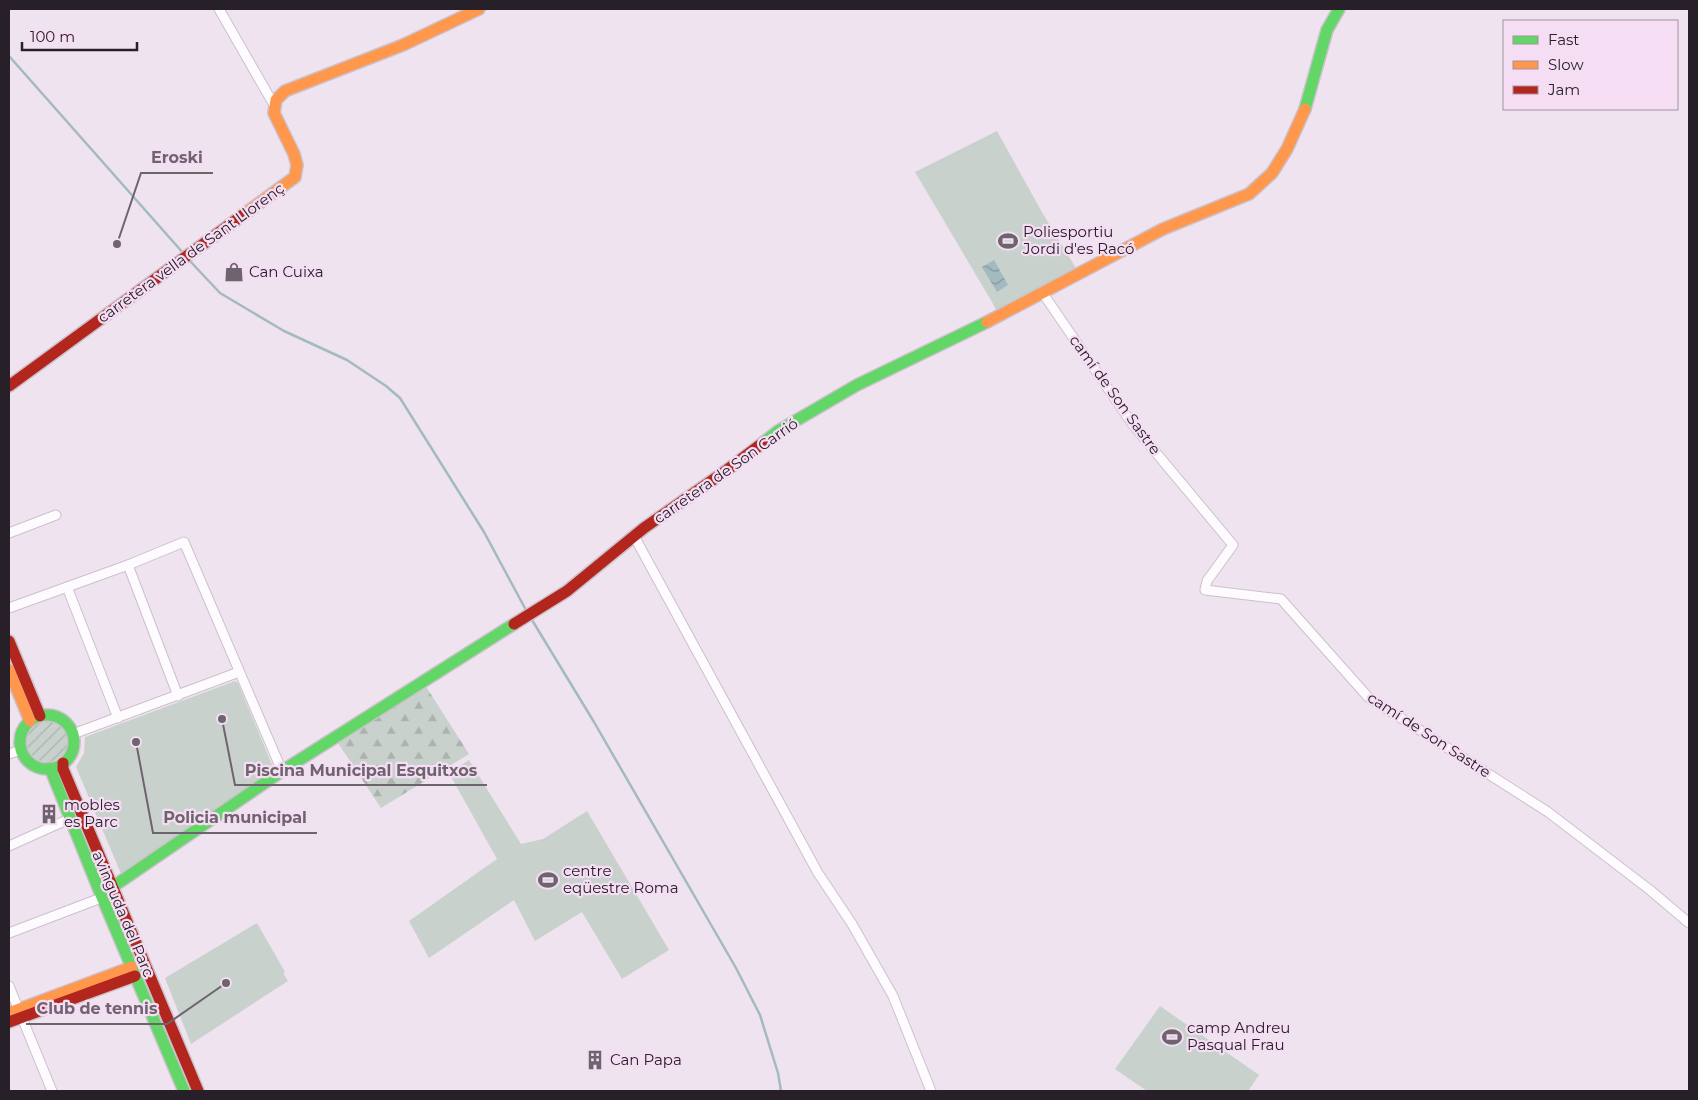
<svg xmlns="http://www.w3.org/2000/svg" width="1698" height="1100" font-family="Montserrat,sans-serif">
  <defs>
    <pattern id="forest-firs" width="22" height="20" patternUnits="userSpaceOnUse" patternTransform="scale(1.25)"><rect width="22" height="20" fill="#c8d1cc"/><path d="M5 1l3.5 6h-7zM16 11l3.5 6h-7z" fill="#acb3af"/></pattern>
    <pattern id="garden-furrows" width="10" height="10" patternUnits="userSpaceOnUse" patternTransform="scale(1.25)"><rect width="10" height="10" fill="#c8d1cc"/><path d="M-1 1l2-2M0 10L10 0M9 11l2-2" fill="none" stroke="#acb3af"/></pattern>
    <pattern id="water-waves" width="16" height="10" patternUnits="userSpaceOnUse" patternTransform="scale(1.25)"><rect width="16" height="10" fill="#a2bac0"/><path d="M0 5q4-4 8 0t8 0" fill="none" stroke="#84979c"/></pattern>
  </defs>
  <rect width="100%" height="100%" fill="#efe3ef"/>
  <!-- forest -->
  <path fill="url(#forest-firs)" d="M 425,685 L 469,754 L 381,808 L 338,743 Z"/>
  <!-- park -->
  <g fill="#c8d1cc">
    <path d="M 997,131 L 1043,214 L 1076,268 L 997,312 L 992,302 L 915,172 Z"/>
    <path d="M 235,681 L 238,683 L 275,772 L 122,876 L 76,767 L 84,753 L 85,737 Z"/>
    <path d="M 469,760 L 521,844 L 543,839 L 587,811 L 669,950 L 622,979 L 582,912 L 535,941 L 514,900 L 429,958 L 409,921 L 497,859 L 449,773 Z"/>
    <path d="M 257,923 L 285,972 L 283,973 L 288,981 L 191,1044 L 165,978 Z"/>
    <path d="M 1160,1006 L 1259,1075 L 1248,1091 L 1147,1091 L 1115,1069 Z"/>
  </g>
  <!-- garden -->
  <circle fill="url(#garden-furrows)" cx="47" cy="741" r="21"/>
  <!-- water -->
  <path fill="url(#water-waves)" d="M 994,260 L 1008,285 L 997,292 L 982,267 Z"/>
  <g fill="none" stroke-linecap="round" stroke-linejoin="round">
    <!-- stream -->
    <g stroke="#a2bac0" stroke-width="2.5">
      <path d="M 9,56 L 184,254"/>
      <path d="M 189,260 L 220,293 L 284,331 L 347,360 L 386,386 L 400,398 L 484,532 L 526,610"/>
      <path d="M 532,620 L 594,722 L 736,968 L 760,1015 L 778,1073 L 781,1091"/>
    </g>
    <defs>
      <g id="street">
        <path d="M 219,9 L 274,105"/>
        <path d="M 1042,292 L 1133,425 L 1233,545 L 1207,581 L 1205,590 L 1281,599 L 1368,697 L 1548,812 L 1650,890 L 1689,923"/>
        <path d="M 9,533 L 56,515"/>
        <path d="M 634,536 L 818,873 L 852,924 L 893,996 L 931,1091"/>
        <path d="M 128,565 L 178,696"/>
        <path d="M 67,587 L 118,718"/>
        <path d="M 9,608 L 128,565 L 184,542 L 282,771"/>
        <path d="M 73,734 L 239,672"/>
        <path d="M 9,754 L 21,750"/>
        <path d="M 9,846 L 69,819"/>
        <path d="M 9,933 L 101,898"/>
        <path d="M 9,986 L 52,1091"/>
      </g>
      <g id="fast">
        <path d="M 1305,109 L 1327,30 L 1339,9"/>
        <path d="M 764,442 L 778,431 L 857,385 L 987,322"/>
        <circle cx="47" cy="742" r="27"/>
        <path d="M 50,768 L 99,890 L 184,1091"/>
        <path d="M 111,888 L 282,771 L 514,624"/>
      </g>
      <g id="slow">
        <path d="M 243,215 L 295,177 L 297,165 L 294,154 L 274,113 L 276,100 L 285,91 L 403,45 L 479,9"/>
        <path d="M 987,322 L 1163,229 L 1249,194 L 1272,173 L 1287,149 L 1305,109"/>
        <path d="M 9,670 L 30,721"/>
        <path d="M 9,1013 L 132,967"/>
      </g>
      <g id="jam">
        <path d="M 9,386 L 243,215"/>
        <path d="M 514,624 L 567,591 L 644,528 L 727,470 L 764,442"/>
        <path d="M 9,641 L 40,716"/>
        <path d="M 63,763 L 63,769 L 198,1091"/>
        <path d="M 9,1022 L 135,976"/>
      </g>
    </defs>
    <!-- street casing -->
    <use href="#street" stroke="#cbc1cb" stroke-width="11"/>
    <!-- fast casing -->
    <use href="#fast" stroke="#cbc1cb" stroke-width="14"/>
    <!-- slow casing -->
    <use href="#slow" stroke="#cbc1cb" stroke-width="14"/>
    <!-- jam casing -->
    <use href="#jam" stroke="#cbc1cb" stroke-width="14"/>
    <!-- street -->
    <use href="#street" stroke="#fdfbfd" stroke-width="9"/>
    <!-- fast -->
    <use href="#fast" stroke="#63d668" stroke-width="11"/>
    <!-- slow -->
    <use href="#slow" stroke="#ff974d" stroke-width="11"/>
    <!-- jam -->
    <use href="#jam" stroke="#b3261e" stroke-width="11"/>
  </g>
  <!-- icons -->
  <defs>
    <symbol id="stadium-bare" viewBox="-9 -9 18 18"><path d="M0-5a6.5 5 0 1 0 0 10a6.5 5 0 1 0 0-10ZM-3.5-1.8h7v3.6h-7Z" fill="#6e646e" stroke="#f5ddf4" stroke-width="2.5" paint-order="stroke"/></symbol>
    <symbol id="shop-bare" viewBox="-9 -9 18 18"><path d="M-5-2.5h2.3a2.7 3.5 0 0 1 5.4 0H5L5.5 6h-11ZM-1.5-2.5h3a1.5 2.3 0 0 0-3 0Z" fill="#6e646e" stroke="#f5ddf4" stroke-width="2.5" paint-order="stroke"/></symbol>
    <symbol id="building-bare" viewBox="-9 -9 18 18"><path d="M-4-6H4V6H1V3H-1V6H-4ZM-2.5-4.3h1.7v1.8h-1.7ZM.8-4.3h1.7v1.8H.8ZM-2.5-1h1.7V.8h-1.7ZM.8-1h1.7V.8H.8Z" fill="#6e646e" stroke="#f5ddf4" stroke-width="2.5" paint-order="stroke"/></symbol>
  </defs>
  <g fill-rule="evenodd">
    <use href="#stadium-bare" x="994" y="227" width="28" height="28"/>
    <use href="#shop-bare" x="220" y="258" width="28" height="28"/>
    <use href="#building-bare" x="35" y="800" width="28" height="28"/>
    <use href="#stadium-bare" x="534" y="866" width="28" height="28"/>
    <use href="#stadium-bare" x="1158" y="1023" width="28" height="28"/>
    <use href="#building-bare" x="581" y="1046" width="28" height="28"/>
  </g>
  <g text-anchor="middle" stroke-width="4.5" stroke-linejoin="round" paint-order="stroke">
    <!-- poi labels -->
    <g font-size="15" fill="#282028" stroke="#f5ddf4" text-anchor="start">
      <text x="1023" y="237">Poliesportiu<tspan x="1023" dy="17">Jordi d'es Racó</tspan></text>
      <text x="249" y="277">Can Cuixa</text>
      <text x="64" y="810">mobles<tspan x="64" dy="17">es Parc</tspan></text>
      <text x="563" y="876">centre<tspan x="563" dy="17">eqüestre Roma</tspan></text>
      <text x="1187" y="1033">camp Andreu<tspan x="1187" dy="17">Pasqual Frau</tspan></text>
      <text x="610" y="1065">Can Papa</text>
    </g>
    <!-- street labels -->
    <g font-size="15" fill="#282028" stroke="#f5ddf4">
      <text transform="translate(191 253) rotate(-36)" y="5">carretera vella de Sant Llorenç</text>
      <text transform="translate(1115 395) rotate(54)" y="5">camí de Son Sastre</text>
      <text transform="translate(726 471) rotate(-35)" y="5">carretera de Son Carrió</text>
      <text transform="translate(1429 735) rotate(33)" y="5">camí de Son Sastre</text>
      <text transform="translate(123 914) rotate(67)" y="5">avinguda del Parc</text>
    </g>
  </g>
  <!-- callouts -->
  <path fill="none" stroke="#6e646e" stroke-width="2" d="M117 244L141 173H213M222 719L235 785H487M136 742L153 833H317M226 983L167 1024H26"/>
  <g fill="#6e646e" stroke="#f5ddf4" stroke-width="2">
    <circle cx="117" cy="244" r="5"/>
    <circle cx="222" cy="719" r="5"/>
    <circle cx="136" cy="742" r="5"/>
    <circle cx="226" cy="983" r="5"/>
  </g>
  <g font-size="16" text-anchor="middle" font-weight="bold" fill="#6e646e" stroke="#f5ddf4" stroke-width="4.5" stroke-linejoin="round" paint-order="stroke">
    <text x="177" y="163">Eroski</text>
    <text x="361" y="776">Piscina Municipal Esquitxos</text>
    <text x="235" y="823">Policia municipal</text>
    <text x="97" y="1014">Club de tennis</text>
  </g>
  <!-- border -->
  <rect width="1698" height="1100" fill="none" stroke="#282028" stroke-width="20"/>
  <!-- legend -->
  <rect x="1503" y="20" width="175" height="90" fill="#f5ddf4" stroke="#a391a2"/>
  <rect x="1513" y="36" width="25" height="8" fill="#63d668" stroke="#a391a2"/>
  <text x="1548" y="45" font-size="15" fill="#282028">Fast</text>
  <rect x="1513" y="61" width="25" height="8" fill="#ff974d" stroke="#a391a2"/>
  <text x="1548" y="70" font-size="15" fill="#282028">Slow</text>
  <rect x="1513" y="86" width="25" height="8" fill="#b3261e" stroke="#a391a2"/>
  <text x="1548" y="95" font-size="15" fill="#282028">Jam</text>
  <!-- scale -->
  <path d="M22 42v8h115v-8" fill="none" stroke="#282028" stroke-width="2.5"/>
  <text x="30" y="42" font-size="15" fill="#282028" stroke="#f5ddf4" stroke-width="4" paint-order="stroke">100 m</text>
</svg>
